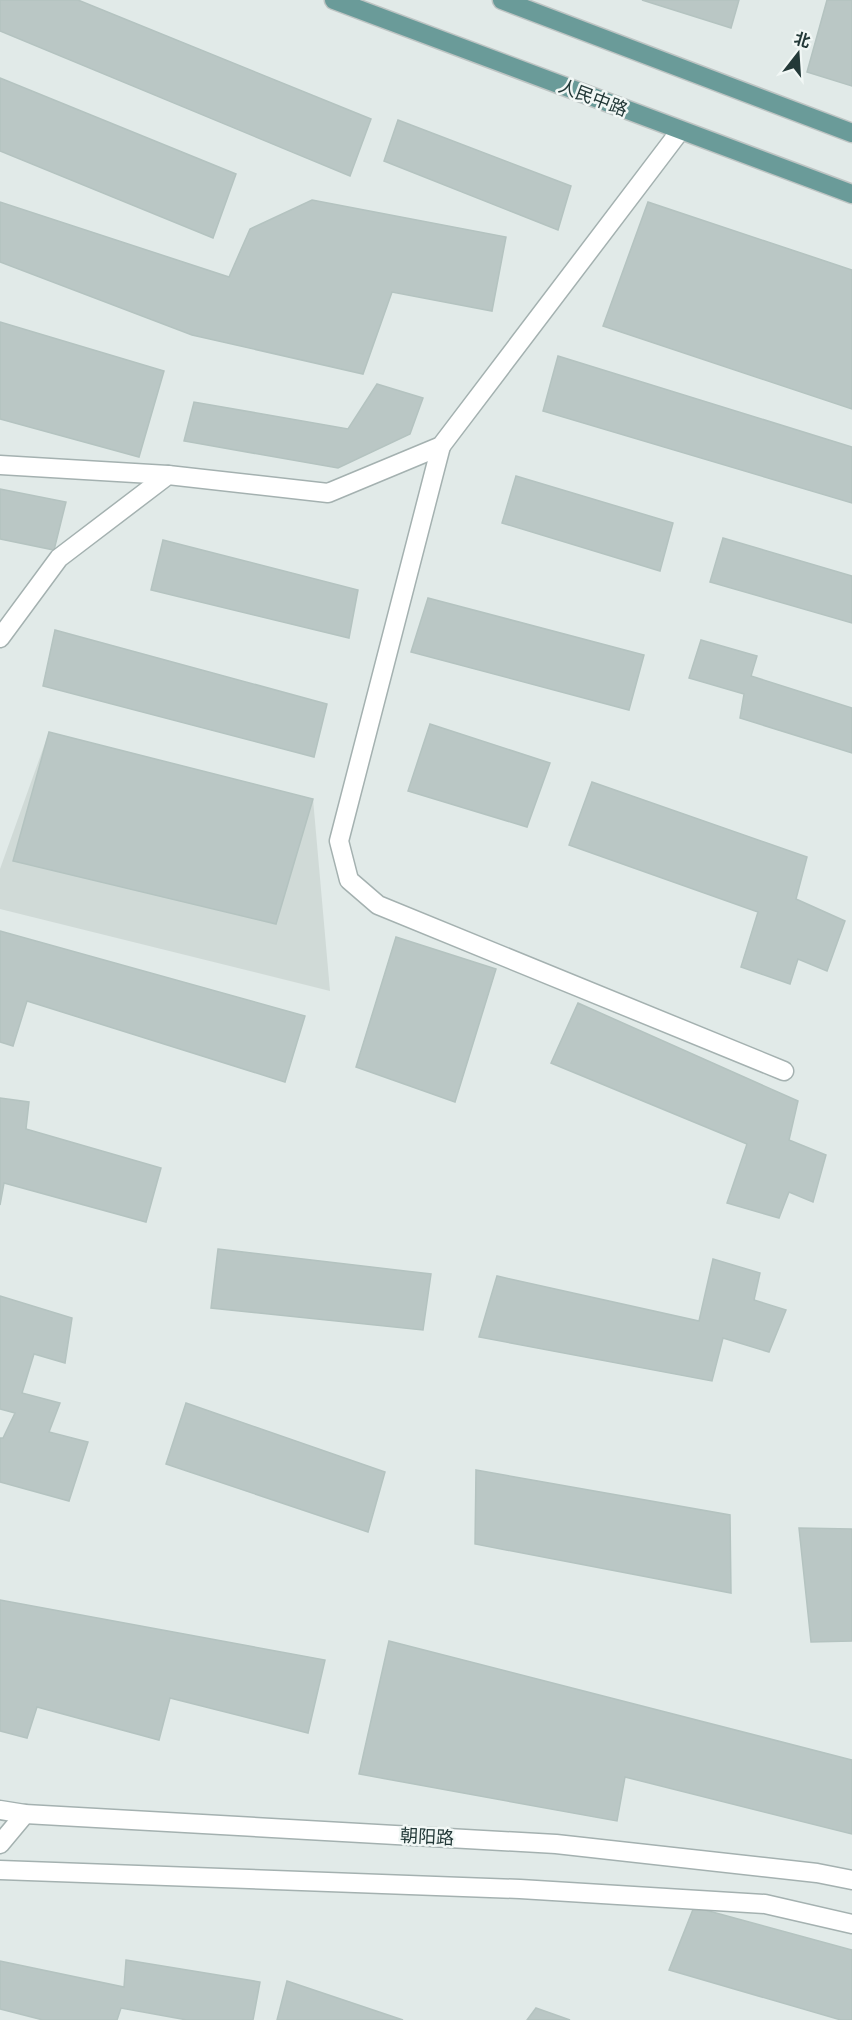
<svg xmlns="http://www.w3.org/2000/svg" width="852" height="2020" font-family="'Golos Text','Noto Sans SC',sans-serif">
  <rect width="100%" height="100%" fill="#e1eae8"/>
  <!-- built -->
  <path fill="#d0dad7" d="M 49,732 L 313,799 L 330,991 L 0,909 L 0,869 Z"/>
  <!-- building -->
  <g fill="#bac7c5" stroke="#b4c3c0" stroke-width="1.5">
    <path d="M 0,0 L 78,0 L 371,119 L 350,176 L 0,31 Z"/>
    <path d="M 642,0 L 739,0 L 731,28 Z"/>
    <path d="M 827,0 L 852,0 L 852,86 L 807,72 Z"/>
    <path d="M 0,78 L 236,174 L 213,238 L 0,151 Z"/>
    <path d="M 398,120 L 571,186 L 558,230 L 384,161 Z"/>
    <path d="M 312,200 L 506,237 L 492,311 L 392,292 L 363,374 L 192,335 L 0,262 L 0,202 L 229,277 L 250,229 Z"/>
    <path d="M 648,202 L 852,270 L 852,409 L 603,326 Z"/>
    <path d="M 0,322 L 164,371 L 139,457 L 0,419 Z"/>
    <path d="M 558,356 L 852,447 L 852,503 L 543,411 Z"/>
    <path d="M 377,384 L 423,398 L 410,434 L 338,468 L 184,441 L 194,402 L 348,429 Z"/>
    <path d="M 516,476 L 673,523 L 660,571 L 502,523 Z"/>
    <path d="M 0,489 L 66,502 L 54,550 L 0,539 Z"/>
    <path d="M 723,538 L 852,576 L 852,623 L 710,582 Z"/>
    <path d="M 163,540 L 358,590 L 349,638 L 151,590 Z"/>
    <path d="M 428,598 L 644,655 L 629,710 L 411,652 Z"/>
    <path d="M 55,630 L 327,704 L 314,757 L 43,686 Z"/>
    <path d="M 701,640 L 757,656 L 751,676 L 852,708 L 852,753 L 740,718 L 744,694 L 689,678 Z"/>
    <path d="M 430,724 L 550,763 L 527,827 L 408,791 Z"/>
    <path d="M 49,732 L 313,799 L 276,924 L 13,861 Z"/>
    <path d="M 592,782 L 807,857 L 796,899 L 845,921 L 827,971 L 798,959 L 790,984 L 741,967 L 758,912 L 569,845 Z"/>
    <path d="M 0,931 L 305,1016 L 285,1082 L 27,1001 L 13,1046 L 0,1042 Z"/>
    <path d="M 396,937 L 496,969 L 455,1102 L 356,1067 Z"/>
    <path d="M 578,1003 L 798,1101 L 789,1140 L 826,1155 L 813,1202 L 789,1192 L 779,1218 L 727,1203 L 747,1144 L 551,1063 Z"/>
    <path d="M 0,1098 L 29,1102 L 26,1129 L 161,1168 L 146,1222 L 4,1183 L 0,1205 Z"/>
    <path d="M 218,1249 L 431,1274 L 423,1330 L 211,1308 Z"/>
    <path d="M 713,1259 L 760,1273 L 754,1300 L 786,1310 L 769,1352 L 723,1338 L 712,1381 L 479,1337 L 497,1276 L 699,1321 Z"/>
    <path d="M 0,1296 L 72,1318 L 65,1363 L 34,1354 L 22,1393 L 60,1403 L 49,1432 L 88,1442 L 69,1501 L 0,1482 L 0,1438 L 3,1438 L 15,1413 L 0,1409 Z"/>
    <path d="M 186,1403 L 385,1472 L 368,1532 L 166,1464 Z"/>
    <path d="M 476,1470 L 730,1515 L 731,1593 L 475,1544 Z"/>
    <path d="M 799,1528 L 852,1529 L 852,1641 L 811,1642 Z"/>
    <path d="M 0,1600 L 325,1660 L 308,1733 L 170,1698 L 159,1740 L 37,1707 L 27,1738 L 0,1731 Z"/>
    <path d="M 389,1641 L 852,1760 L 852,1834 L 625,1777 L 617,1821 L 359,1774 Z"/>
    <path d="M 694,1907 L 852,1950 L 852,2020 L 841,2020 L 669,1970 Z"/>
    <path d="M 126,1960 L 260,1982 L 253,2020 L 187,2020 L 121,2008 L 117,2020 L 43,2020 L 0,2009 L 0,1961 L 124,1987 Z"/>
    <path d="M 287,1981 L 403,2020 L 277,2020 Z"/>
    <path d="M 536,2008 L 570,2020 L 527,2020 Z"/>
  </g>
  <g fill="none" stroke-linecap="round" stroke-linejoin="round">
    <defs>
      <g id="minor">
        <path d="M 441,446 L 339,841 L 349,880 L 378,905 L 784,1071"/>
        <path d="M 0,465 L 168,475"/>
        <path d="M 0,638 L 59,558 L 168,475 L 328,493 L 441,446 L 680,131"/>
        <path d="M 0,1844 L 25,1814"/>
      </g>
      <g id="tertiary">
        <path d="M 0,1810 L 25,1814 L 556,1844 L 817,1873 L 852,1880"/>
        <path d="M 0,1870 L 520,1889 L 765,1904 L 852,1924"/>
      </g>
      <g id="primary">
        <path d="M 334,0 L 852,194"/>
        <path d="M 502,0 L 852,133"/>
      </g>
    </defs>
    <!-- minor casing -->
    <use href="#minor" stroke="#a4b1b0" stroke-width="21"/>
    <!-- tertiary casing -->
    <use href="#tertiary" stroke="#a4b1b0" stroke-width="21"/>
    <!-- primary casing -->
    <use href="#primary" stroke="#bdc4c3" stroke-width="21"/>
    <!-- minor -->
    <use href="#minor" stroke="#fff" stroke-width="18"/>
    <!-- tertiary -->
    <use href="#tertiary" stroke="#fff" stroke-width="18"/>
    <!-- primary -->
    <use href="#primary" stroke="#6a9b99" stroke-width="18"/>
  </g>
  <g text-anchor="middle" stroke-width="5" stroke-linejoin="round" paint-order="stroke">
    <!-- street labels -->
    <g font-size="18" fill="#233938" stroke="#f1f7f5">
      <text transform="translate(593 98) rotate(21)" y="6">人民中路</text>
      <text transform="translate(427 1837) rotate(3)" y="6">朝阳路</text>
    </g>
  </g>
  <!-- north arrow -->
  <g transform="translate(798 54) rotate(17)" stroke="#f1f7f5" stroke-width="4.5" paint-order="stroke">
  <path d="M0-4.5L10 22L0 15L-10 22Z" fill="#233938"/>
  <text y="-9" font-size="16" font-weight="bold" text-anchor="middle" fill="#233938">北</text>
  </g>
</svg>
